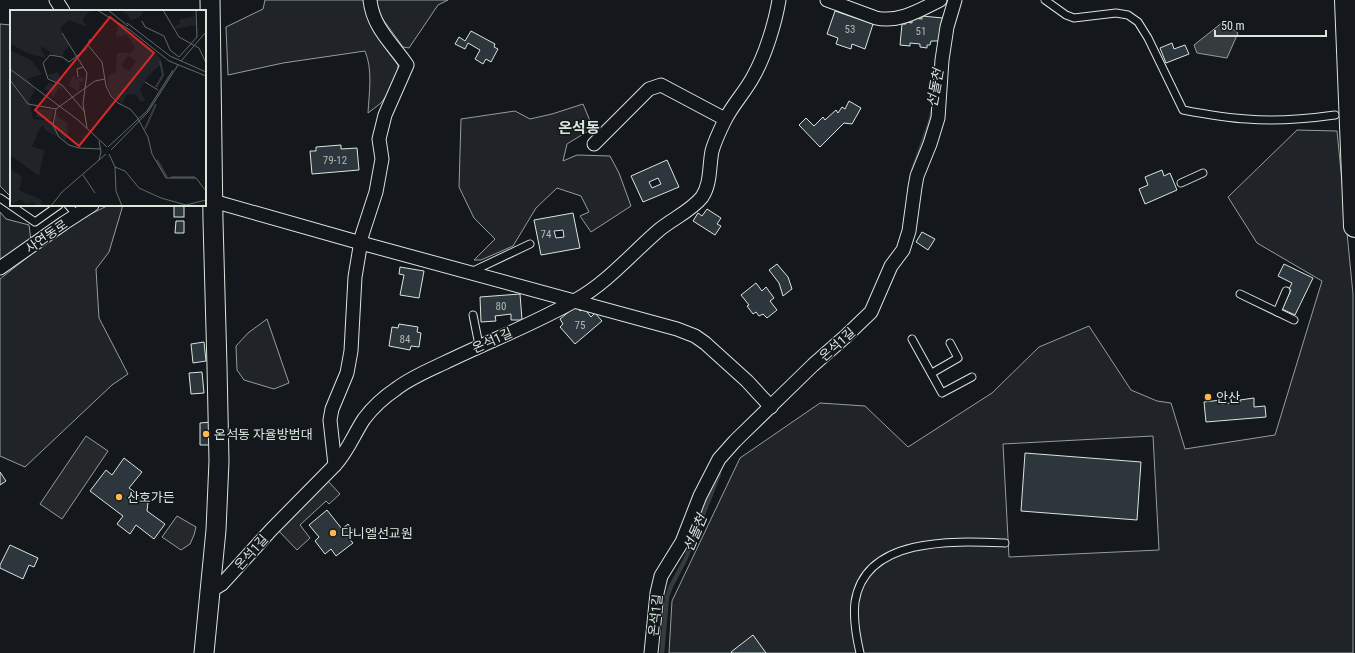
<svg xmlns="http://www.w3.org/2000/svg" width="1355" height="653" font-family="'Roboto Condensed','Noto Sans KR',sans-serif">
  <rect width="100%" height="100%" fill="#14181c"/>
  <!-- green -->
  <g fill="#202428" stroke="#939e99" fill-rule="evenodd">
    <path d="M 265,0 L 367,0 L 374,28 L 380,41 L 398,65 L 398,75 L 391,89 L 381,103 L 368,113 C 369,93 373,70 365,51 L 283,63 L 228,75 L 226,27 L 263,9 Z"/>
    <path d="M 377,0 L 448,0 L 438,5 L 409,48 L 403,47 L 382,18 L 377,4 Z"/>
    <path d="M 0,24 L 11,25 L 11,197 L 0,186 Z"/>
    <path d="M 583,104 L 593,128 L 567,144 L 563,161 L 577,155 L 610,156 L 619,173 L 631,206 L 591,232 L 580,216 L 589,212 L 581,196 L 557,188 L 536,208 L 513,246 L 481,260 L 474,260 L 495,239 L 474,218 L 459,187 L 461,119 L 515,111 L 530,119 L 552,114 Z"/>
    <path d="M 1297,130 L 1337,131 L 1353,294 L 1353,653 L 669,653 L 672,601 L 740,458 L 820,403 L 865,406 L 908,447 L 992,393 L 1039,347 L 1089,326 L 1131,390 L 1157,401 L 1171,403 L 1185,449 L 1275,435 L 1322,281 L 1257,243 L 1228,197 ZM 1153,436 L 1159,550 L 1009,557 L 1003,444 Z"/>
    <path d="M 109,205 L 123,205 L 109,252 L 96,269 L 99,318 L 128,374 L 112,385 L 25,467 L 0,456 L 0,279 L 68,225 Z"/>
    <path d="M 0,212 L 6,219 L 29,225 L 31,241 L 0,260 Z"/>
    <path d="M 267,319 L 289,383 L 274,389 L 244,380 L 237,370 L 236,346 L 248,333 Z"/>
  </g>
  <!-- parking -->
  <g fill="#24282b" stroke="#939e99">
    <path d="M 86,436 L 108,451 L 62,519 L 40,504 Z"/>
    <path d="M 327,480 L 340,494 L 329,504 L 326,501 L 300,525 L 310,538 L 297,550 L 275,527 Z"/>
    <path d="M 177,516 L 196,527 L 194,535 L 190,544 L 181,550 L 162,537 Z"/>
  </g>
  <!-- water -->
  <path fill="#363b3e" stroke="#939e99" d="M 1223,22 L 1238,33 L 1227,58 L 1197,53 L 1194,45 Z"/>
  <g fill="none" stroke-linecap="round" stroke-linejoin="round">
    <!-- stream -->
    <g stroke="#363b3e" stroke-width="4.5">
      <path d="M 913,170 L 930,122 L 933,109"/>
      <path d="M 662,653 L 667,597 L 671,586 L 685,560 L 719,474"/>
    </g>
  </g>
  <!-- building -->
  <g fill="#2c363c" stroke="#d8e6dc" fill-rule="evenodd">
    <path d="M 835,11 L 873,24 L 865,49 L 852,44 L 851,49 L 836,44 L 838,38 L 827,34 Z"/>
    <path d="M 922,16 L 943,18 L 941,38 L 938,41 L 931,41 L 930,45 L 927,45 L 927,48 L 920,47 L 920,44 L 910,43 L 910,46 L 900,45 L 902,24 L 906,24 L 906,22 L 912,23 L 912,18 L 922,19 Z"/>
    <path d="M 471,31 L 495,44 L 494,47 L 498,49 L 491,62 L 486,59 L 483,64 L 475,59 L 480,50 L 468,43 L 465,49 L 455,44 L 459,37 L 465,41 Z"/>
    <path d="M 1172,43 L 1174,49 L 1185,45 L 1189,54 L 1166,63 L 1160,48 Z"/>
    <path d="M 849,101 L 861,108 L 852,124 L 844,123 L 820,147 L 799,125 L 806,118 L 814,126 L 823,117 L 825,120 L 836,110 L 838,113 L 842,107 L 845,109 Z"/>
    <path d="M 341,145 L 341,149 L 357,148 L 359,170 L 312,174 L 310,151 L 316,151 L 316,147 Z"/>
    <path d="M 667,160 L 679,187 L 643,202 L 631,176 ZM 658,178 L 661,184 L 652,188 L 649,182 Z"/>
    <path d="M 1162,170 L 1164,176 L 1170,173 L 1177,190 L 1145,204 L 1139,189 L 1148,185 L 1145,177 Z"/>
    <rect x="174" y="205" width="10" height="12"/>
    <path d="M 707,209 L 721,218 L 717,224 L 721,226 L 715,235 L 693,221 L 698,213 L 702,216 Z"/>
    <path d="M 573,213 L 580,248 L 541,255 L 534,220 ZM 563,230 L 564,237 L 556,238 L 554,231 Z"/>
    <path d="M 176,221 L 184,221 L 184,233 L 175,233 Z"/>
    <path d="M 922,232 L 935,239 L 928,250 L 916,242 Z"/>
    <path d="M 777,264 L 788,277 L 792,289 L 783,296 L 779,283 L 769,270 Z"/>
    <path d="M 1284,264 L 1313,278 L 1295,315 L 1282,309 L 1291,290 L 1289,289 L 1292,283 L 1278,276 Z"/>
    <path d="M 400,267 L 424,271 L 419,298 L 400,295 L 404,275 L 399,274 Z"/>
    <path d="M 756,283 L 762,291 L 766,287 L 774,298 L 770,301 L 777,310 L 767,318 L 763,314 L 759,316 L 756,312 L 753,314 L 747,306 L 749,305 L 741,295 Z"/>
    <path d="M 520,294 L 522,320 L 511,320 L 511,314 L 495,316 L 496,321 L 481,322 L 480,297 Z"/>
    <path d="M 576,306 L 580,311 L 584,308 L 591,317 L 595,313 L 602,321 L 575,344 L 560,327 L 563,324 L 560,319 Z"/>
    <path d="M 399,324 L 418,327 L 417,332 L 421,333 L 419,347 L 411,346 L 410,350 L 389,346 L 392,327 L 398,328 Z"/>
    <path d="M 204,342 L 206,361 L 193,363 L 191,344 Z"/>
    <path d="M 202,372 L 204,393 L 191,394 L 189,373 Z"/>
    <path d="M 1254,398 L 1254,407 L 1265,406 L 1266,417 L 1206,422 L 1204,402 L 1221,400 L 1221,404 L 1240,402 L 1240,400 Z"/>
    <path d="M 211,422 L 212,445 L 200,445 L 200,423 Z"/>
    <path d="M 1025,453 L 1141,462 L 1137,520 L 1021,511 Z"/>
    <path d="M 124,458 L 142,472 L 129,488 L 148,502 L 147,511 L 165,524 L 154,539 L 136,525 L 130,534 L 117,524 L 123,516 L 90,491 L 106,470 L 112,475 Z"/>
    <path d="M 0,472 L 6,481 L 0,485 Z"/>
    <path d="M 327,510 L 342,529 L 348,524 L 353,531 L 347,536 L 353,543 L 336,556 L 331,549 L 325,554 L 315,541 L 319,537 L 309,525 Z"/>
    <path d="M 10,545 L 38,558 L 34,567 L 29,565 L 23,579 L 0,568 L 0,565 Z"/>
    <path d="M 753,635 L 766,653 L 732,653 L 731,652 Z"/>
  </g>
  <g fill="none" stroke-linecap="round" stroke-linejoin="round">
    <defs>
      <g id="lane">
        <path d="M 1045,0 L 1066,15 L 1074,18 L 1116,13 L 1128,15 L 1138,22 L 1148,38 L 1183,110 C 1204,114 1225,118 1247,119 C 1276,122 1306,119 1335,115"/>
        <path d="M 1181,183 L 1203,173"/>
        <path d="M 0,198 L 35,222 L 59,205"/>
        <path d="M 68,205 L 77,215"/>
        <path d="M 471,272 L 530,244"/>
        <path d="M 1240,294 L 1294,320"/>
        <path d="M 1277,312 L 1286,291"/>
        <path d="M 473,315 L 479,345"/>
        <path d="M 912,339 L 942,393 L 972,377"/>
        <path d="M 932,373 L 958,358 L 950,343"/>
        <path d="M 860,653 C 856,636 853,619 855,602 C 865,536 955,541 1005,543"/>
      </g>
      <g id="street">
        <path d="M 56,0 L 63,11"/>
        <path d="M 827,0 L 876,18 C 899,23 920,10 940,0"/>
        <path d="M 594,144 L 649,89 L 661,85 L 725,119"/>
        <path d="M 206,199 L 361,243 L 677,329 L 695,336 L 705,343 L 747,381 L 771,407"/>
        <path d="M 0,268 L 64,223 L 92,205"/>
        <path d="M 335,465 L 330,420 L 332,409 L 347,373 L 351,351 L 355,277 L 362,235 L 376,192 L 382,159 L 379,139 L 385,115 L 407,65 C 392,43 373,28 370,0"/>
        <path d="M 212,587 L 217,587 L 222,584 L 271,530 L 335,465 C 348,451 354,434 364,419 C 373,407 384,397 396,389 C 410,378 427,371 444,363 C 487,342 534,324 576,300 C 608,282 631,254 659,230 C 672,219 691,211 702,197 C 711,184 709,166 712,151 C 715,140 720,130 725,120 C 733,104 745,92 753,77 C 765,56 775,24 779,0"/>
        <path d="M 651,653 L 657,593 L 661,576 L 682,542 L 700,496 L 719,459 L 735,441 L 813,365 L 846,336 L 871,312 L 891,266 L 903,250 L 909,231 L 915,187 L 917,176 L 930,144 L 938,118 L 942,60 L 947,27 L 955,0"/>
      </g>
      <path id="secondary" d="M 204,653 L 216,530 L 219,461 L 217,366 L 213,221 L 210,0"/>
      <path id="highway" d="M 1346,0 L 1355,226"/>
    </defs>
    <!-- lane casing -->
    <use href="#lane" stroke="#d8e6dc" stroke-width="9"/>
    <!-- street casing -->
    <use href="#street" stroke="#d8e6dc" stroke-width="15"/>
    <!-- secondary casing -->
    <use href="#secondary" stroke="#d8e6dc" stroke-width="21"/>
    <!-- highway casing -->
    <use href="#highway" stroke="#d8e6dc" stroke-width="24"/>
    <!-- lane -->
    <use href="#lane" stroke="#14181c" stroke-width="7"/>
    <!-- street -->
    <use href="#street" stroke="#14181c" stroke-width="13"/>
    <!-- secondary -->
    <use href="#secondary" stroke="#14181c" stroke-width="19"/>
    <!-- highway -->
    <use href="#highway" stroke="#14181c" stroke-width="22"/>
  </g>
  <!-- markers -->
  <g fill="#ffb74d" stroke="#14181c" stroke-width="1.5">
    <circle cx="1208" cy="397" r="4"/>
    <circle cx="206" cy="434" r="4"/>
    <circle cx="119" cy="497" r="4"/>
    <circle cx="333" cy="533" r="4"/>
  </g>
  <g text-anchor="middle" stroke-width="3" stroke-linejoin="round" paint-order="stroke">
    <!-- number labels -->
    <g font-size="11" fill="#adbab4">
      <text x="850" y="33">53</text>
      <text x="921" y="35">51</text>
      <text x="335" y="164">79-12</text>
      <text x="546" y="238">74</text>
      <text x="501" y="310">80</text>
      <text x="580" y="329">75</text>
      <text x="405" y="343">84</text>
    </g>
    <!-- street labels -->
    <g font-size="13" fill="#d8e6dc" stroke="#14181c">
      <text transform="translate(46 236) rotate(-35)" y="5">사연동로</text>
      <text transform="translate(492 340) rotate(-24)" y="5">온석1길</text>
      <text transform="translate(837 344) rotate(-42)" y="5">온석1길</text>
      <text transform="translate(251 552) rotate(-48)" y="5">온석1길</text>
      <text transform="translate(655 615) rotate(-84)" y="5">온석1길</text>
    </g>
    <!-- poi labels -->
    <g font-size="13" fill="#d8e6dc" stroke="#14181c" text-anchor="start">
      <text x="1216" y="402">안산</text>
      <text x="214" y="439">온석동 자율방범대</text>
      <text x="127" y="502">산호가든</text>
      <text x="341" y="538">다니엘선교원</text>
    </g>
    <!-- water labels -->
    <g font-size="14" font-style="italic" fill="#d8e6dc" stroke="#14181c">
      <text transform="translate(935 88) rotate(-80)" y="5">선돌천</text>
      <text transform="translate(695 533) rotate(-67)" y="5">선돌천</text>
    </g>
    <!-- quarter labels -->
    <g font-size="15" font-weight="bold" fill="#d8e6dc" stroke="#14181c">
      <text x="579" y="133">온석동</text>
    </g>
  </g>
  <!-- overview -->
  <g transform="translate(10 10)">
    <rect width="196" height="196" fill="#14181c"/>
    <path d="M 0,0 L 79,0 L 80,1 L 72,9 L 77,17 L 59,10 L 51,17 L 52,29 L 53,26 L 59,36 L 54,41 L 53,46 L 44,45 L 32,36 L 31,40 L 36,48 L 17,43 L 1,34 ZM 110,0 L 134,0 L 130,7 L 121,10 L 117,4 ZM 185,6 L 186,15 L 166,19 L 164,16 L 170,14 L 169,10 ZM 108,15 L 151,48 L 150,55 L 138,66 L 130,80 L 135,90 L 131,92 L 125,84 L 116,85 L 113,94 L 111,93 L 103,87 L 97,74 L 98,66 L 106,62 L 107,43 L 121,43 L 125,37 L 117,25 L 106,27 ZM 118,45 L 126,51 L 119,61 L 111,56 ZM 0,40 L 21,50 L 32,64 L 18,69 L 25,80 L 19,90 L 23,109 L 43,111 L 49,127 L 36,121 L 33,115 L 30,118 L 22,136 L 34,141 L 29,166 L 0,145 ZM 48,62 L 50,67 L 50,75 L 46,74 L 37,65 ZM 64,65 L 67,70 L 69,67 L 74,68 L 73,72 L 69,72 L 69,82 L 58,75 ZM 39,73 L 51,76 L 53,79 L 48,78 L 43,88 L 39,81 L 34,79 ZM 28,99 L 44,100 L 41,110 L 26,107 ZM 45,102 L 49,108 L 57,112 L 58,124 L 55,131 L 44,116 ZM 0,159 L 12,167 L 9,180 L 32,190 L 31,194 L 35,196 L 28,196 L 23,192 L 16,194 L 10,189 L 3,194 L 0,191 Z" fill="#202428" fill-rule="evenodd"/>
    <path fill="none" stroke="#363b3e" stroke-width="2" d="M 146,77 L 153,65 L 150,51M 135,119 L 146,94M 147,150 L 157,167M 161,167 L 185,167"/>
    <path fill="none" stroke="#626a69" stroke-width="1" d="M 87,0 L 120,20 L 159,51 L 196,66M 98,0 L 118,16M 153,0 L 169,27 L 189,38 L 196,53M 132,11 L 135,17 L 154,26 L 160,40 L 169,47 L 187,27 L 186,0M 117,13 L 160,46 L 196,62M 52,23 L 77,63 L 73,94 L 77,118M 77,34 L 92,52 L 96,76 L 101,86 L 108,93 L 120,99 L 127,107 L 138,127 L 142,144 L 156,168 L 186,168 L 196,181M 171,51 L 196,22M 0,59 L 68,110 L 97,137M 68,67 L 67,59 L 73,57M 0,70 L 18,94 L 46,99 L 43,115 L 49,127 L 59,135 L 69,138 L 91,139M 135,72 L 148,80M 46,99 L 85,71 L 95,69M 75,102 L 52,75 L 38,69 L 33,53 L 40,45 L 52,47 L 59,52 L 75,40 L 80,29M 98,137 L 137,101 L 163,60M 101,140 L 138,102 L 168,55M 99,144 L 105,157 L 106,181 L 112,196M 89,150 L 91,142 L 89,131M 105,157 L 115,161 L 129,178 L 151,188 L 176,195 L 196,190M 73,165 L 85,183M 41,196 L 52,182 L 96,144"/>
    <path fill="#d62828" fill-opacity="0.15" stroke="#d62828" stroke-width="2" d="M 100,7 L 144,43 L 69,136 L 25,100 Z"/>
    <rect width="196" height="196" fill="none" stroke="#d8e6dc" stroke-width="2"/>
  </g>
  <!-- scale -->
  <path d="M1215 30v6h111v-6" fill="none" stroke="#d8e6dc" stroke-width="2"/>
  <text x="1221" y="30" font-size="12" fill="#d8e6dc" stroke="#14181c" stroke-width="3" paint-order="stroke">50 m</text>
</svg>
